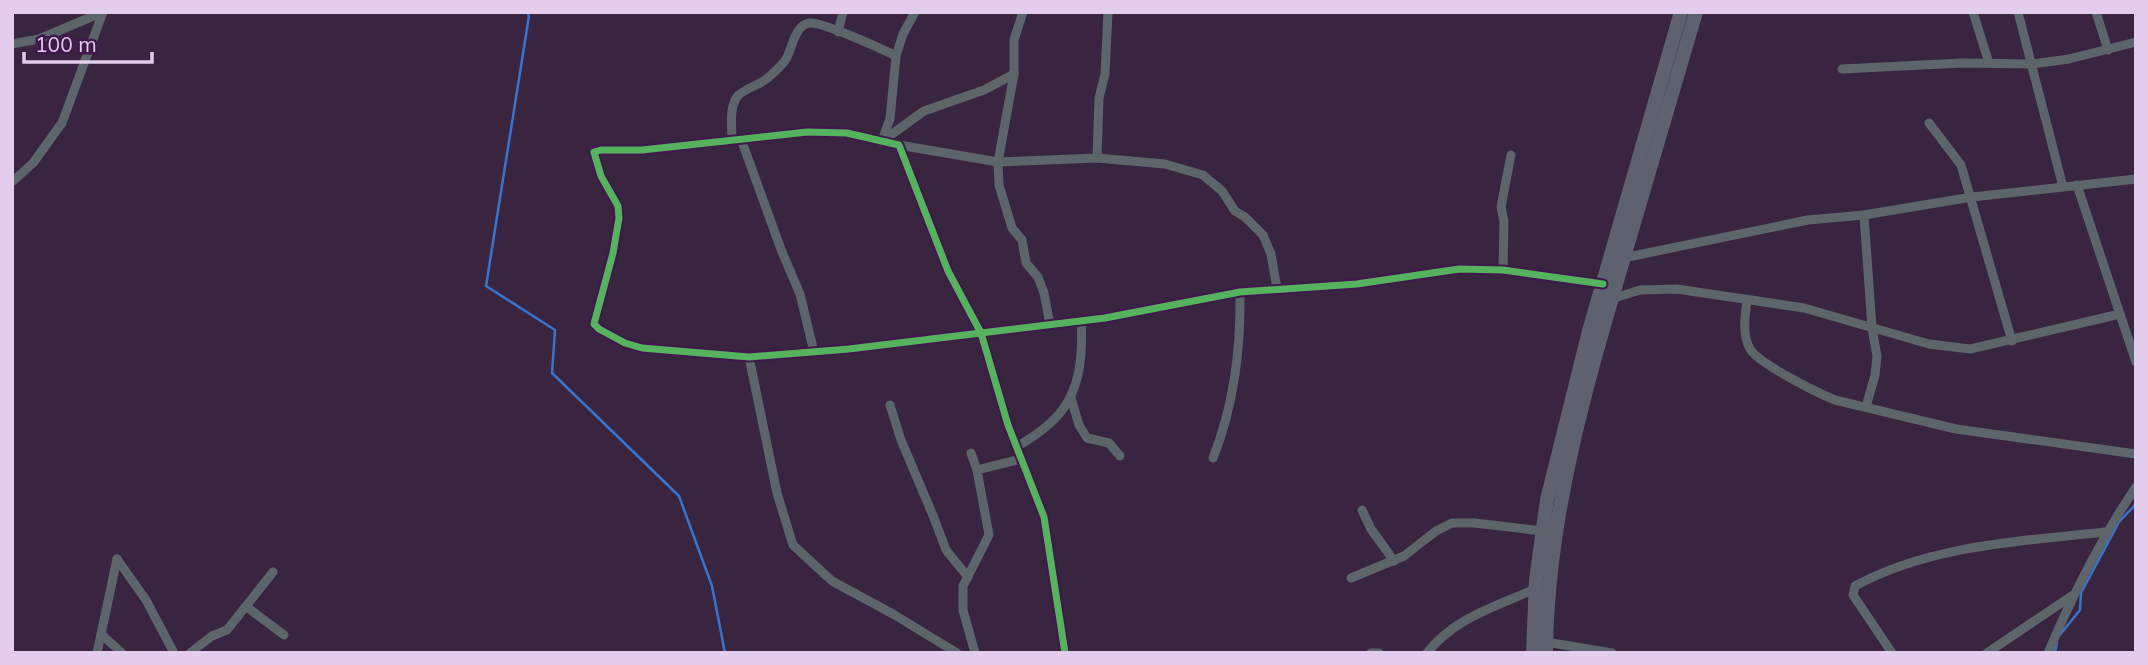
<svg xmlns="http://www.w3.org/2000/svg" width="2148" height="665" font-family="Mulish,sans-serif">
  <rect width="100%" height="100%" fill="#3a2540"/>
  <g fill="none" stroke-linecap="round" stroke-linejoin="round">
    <!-- stream -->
    <g stroke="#3774ce" stroke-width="2.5">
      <path d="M 527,12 L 529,16 L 486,286 L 555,330 L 552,373 L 679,496 L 712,586 L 725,653"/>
      <path d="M 2059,636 L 2080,610 L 2081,593 L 2119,522 L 2136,504"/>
      <path d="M 2055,653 L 2057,642"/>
    </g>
    <!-- street -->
    <g stroke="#5c6569" stroke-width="9">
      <path d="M 1023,12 L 1014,40 L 1014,74 L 998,162 L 999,185 L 1012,228 L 1022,240 L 1026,263 L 1038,277 L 1044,293 L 1050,325"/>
      <path d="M 1973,12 L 1989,63"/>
      <path d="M 2018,12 L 2063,187"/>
      <path d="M 2096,12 L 2108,50"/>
      <path d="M 838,32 L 843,12"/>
      <path d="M 12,44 L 39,39 L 103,12"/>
      <path d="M 1842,69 L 1962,63 L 2032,64 L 2069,59 L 2136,42"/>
      <path d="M 1929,123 L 1961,165 L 2012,341"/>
      <path d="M 741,139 L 782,252 L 800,294 L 814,352"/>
      <path d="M 732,140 C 732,127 729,108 737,97 C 741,91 753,87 760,83 C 769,78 777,70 784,62 C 793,51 793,25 810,23 C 823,22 882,49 896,56"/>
      <path d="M 882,140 L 890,119 L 896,56 L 903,34 L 915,12"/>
      <path d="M 881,142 L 924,111 L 984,90 L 1014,74"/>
      <path d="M 899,145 L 998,162 L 1097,158 L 1165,164 L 1203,175 L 1222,191 L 1235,211 L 1245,217 L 1263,235 L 1271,254 L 1277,289"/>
      <path d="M 1097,158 L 1099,98 L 1105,74 L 1108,12"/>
      <path d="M 12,182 L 33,163 L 62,123 L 103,12"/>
      <path d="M 2077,185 L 2136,362"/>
      <path d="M 1864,215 L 1872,328 L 1877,356 L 1875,375 L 1866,407"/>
      <path d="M 1623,258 L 1808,220 L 1864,215 L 1972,197 L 2136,179"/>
      <path d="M 1503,270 L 1504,222 L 1501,207 L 1511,155"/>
      <path d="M 1611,299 L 1640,290 L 1677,289 L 1804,308 L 1929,344 L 1970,349 L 2120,314"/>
      <path d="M 1747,301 C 1745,316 1742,335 1750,349 C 1759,364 1818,393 1835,400 L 1956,429 L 2136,454"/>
      <path d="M 749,357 L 777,493 L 793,545 L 832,581 L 893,614 L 957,653"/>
      <path d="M 1071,398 L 1079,425 L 1087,438 L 1109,443 L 1120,456"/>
      <path d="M 890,405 L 901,440 L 934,518 L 946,550 L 968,577"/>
      <path d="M 1016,447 C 1057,424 1078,401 1081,353 C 1082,342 1081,332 1082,321"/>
      <path d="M 971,453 L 977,470 L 989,535 L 963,586 L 963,610 L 975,653"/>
      <path d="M 1213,458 C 1234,405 1241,348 1240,292"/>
      <path d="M 977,470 L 1021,459"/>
      <path d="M 1362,510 L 1371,529 L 1394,561"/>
      <path d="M 117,559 L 146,600 L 174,653"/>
      <path d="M 1351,578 L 1404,556 L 1436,531 L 1452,523 L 1475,523 L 1542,531"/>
      <path d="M 247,607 L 284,635"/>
      <path d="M 101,634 L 122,653"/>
      <path d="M 1546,642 L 1612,653"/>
      <path d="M 97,653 L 117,559"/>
      <path d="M 190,653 L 212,636 L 227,630 L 273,572"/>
      <path d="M 1065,653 L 1044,517 L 1008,425 L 981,333 L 948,271 L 899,145 L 847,133 L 807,132 L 642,150 L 601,150 L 594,152 L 601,176 L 618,206 L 619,218 L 613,253 L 594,324 L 599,329 L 625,343 L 642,348 L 749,357 L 849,349 L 1105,318 L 1240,292 L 1357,284 L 1459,269 L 1503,270 L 1603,284"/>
      <path d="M 1371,653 L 1379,653"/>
      <path d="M 1427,653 C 1454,618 1497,606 1535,589"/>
      <path d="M 1892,653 L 1853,595 L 1855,586 C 1930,545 2022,541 2105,532"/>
      <path d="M 1987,653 L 2073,595"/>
      <path d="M 2048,653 C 2073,594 2100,540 2136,487"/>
    </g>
    <!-- primary -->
    <g stroke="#5e626e" stroke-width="14">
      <path d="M 1533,653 L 1536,580 L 1547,500 L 1589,331 L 1681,12"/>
      <path d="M 1546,653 C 1547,517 1586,386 1624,257 C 1648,176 1672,94 1696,12"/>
    </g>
    <defs>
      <path id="cycleway" d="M 1065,653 L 1044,517 L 1008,425 L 981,333 L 948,271 L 899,145 L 847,133 L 807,132 L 642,150 L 601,150 L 594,152 L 601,176 L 618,206 L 619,218 L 613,253 L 594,324 L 599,329 L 625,343 L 642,348 L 749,357 L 849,349 L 1105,318 L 1240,292 L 1357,284 L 1459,269 L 1503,270 L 1603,284"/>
    </defs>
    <!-- cycleway casing -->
    <use href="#cycleway" stroke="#40194c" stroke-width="11"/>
    <!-- cycleway -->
    <use href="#cycleway" stroke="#56b35d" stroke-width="7"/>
  </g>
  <!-- border -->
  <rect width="2148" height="665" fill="none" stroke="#e4cdec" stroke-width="28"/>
  <!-- scale -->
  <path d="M24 52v10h128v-10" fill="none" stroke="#e4cdec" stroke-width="3.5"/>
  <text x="35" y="52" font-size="21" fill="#e4cdec" stroke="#40194c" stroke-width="5" paint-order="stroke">100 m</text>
</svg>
